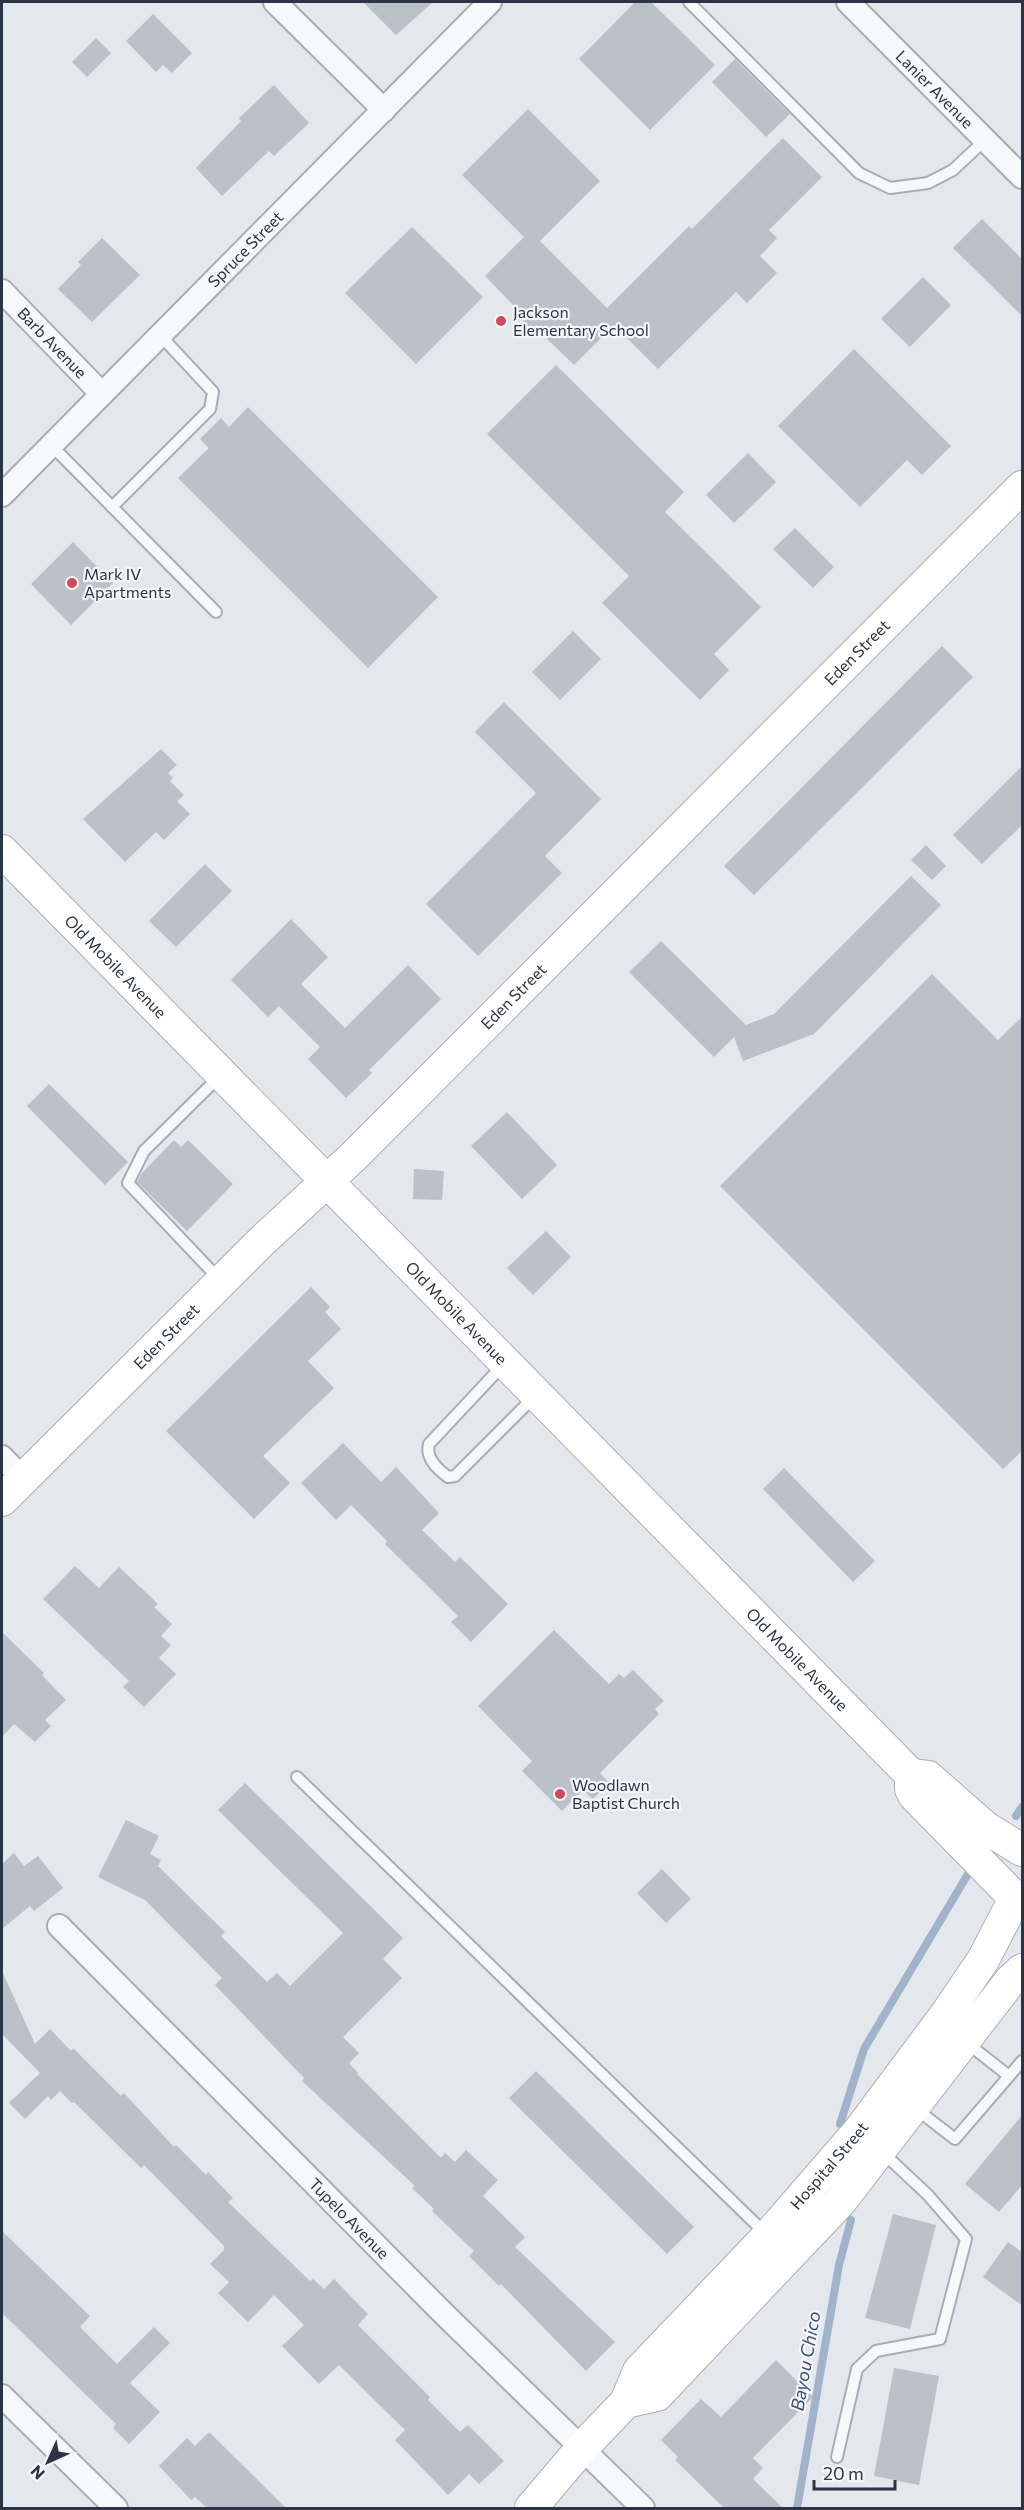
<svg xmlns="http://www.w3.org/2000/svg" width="1024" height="2510" font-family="Commissioner,sans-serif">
  <rect width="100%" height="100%" fill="#e4e7ec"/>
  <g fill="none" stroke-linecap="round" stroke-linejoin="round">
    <!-- stream -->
    <g stroke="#9fb3cb" stroke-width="8">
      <path d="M 1016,1816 L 1022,1807"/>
      <path d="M 840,2124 L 864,2049 L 968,1874"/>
      <path d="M 797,2508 L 839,2265 L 851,2220"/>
    </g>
  </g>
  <!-- building -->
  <g fill="#bbc0c9">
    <path d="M 363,2 L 433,2 L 396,35 Z"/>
    <path d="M 635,2 L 651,2 L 715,65 L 650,130 L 579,59 Z"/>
    <path d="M 153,14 L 192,53 L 172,73 L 163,65 L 156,72 L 126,41 Z"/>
    <path d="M 96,38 L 111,53 L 87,77 L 72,62 Z"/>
    <path d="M 735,59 L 790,114 L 766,137 L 712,82 Z"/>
    <path d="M 274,85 L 309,123 L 274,156 L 269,151 L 222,196 L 196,168 L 241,121 L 239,118 Z"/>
    <path d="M 528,109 L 600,181 L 540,241 L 607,308 L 689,226 L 692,229 L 783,138 L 822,177 L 769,230 L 777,238 L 760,256 L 777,273 L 747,303 L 736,292 L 658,369 L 614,325 L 574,365 L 541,333 L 525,325 L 517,309 L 485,276 L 524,237 L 462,175 Z"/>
    <path d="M 982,219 L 1023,260 L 1023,317 L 953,248 Z"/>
    <path d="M 412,227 L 483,297 L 416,364 L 345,293 Z"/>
    <path d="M 102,238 L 140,275 L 92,322 L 58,289 L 81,265 L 78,262 Z"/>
    <path d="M 923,277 L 951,305 L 910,347 L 881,319 Z"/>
    <path d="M 854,349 L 951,446 L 922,475 L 907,460 L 860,507 L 778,426 Z"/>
    <path d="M 556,365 L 684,492 L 665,512 L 761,607 L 714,654 L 729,670 L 700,700 L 602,603 L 629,576 L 487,434 Z"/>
    <path d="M 248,407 L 438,597 L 368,668 L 178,478 L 209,448 L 200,439 L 221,418 L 229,427 Z"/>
    <path d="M 748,453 L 776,482 L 734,523 L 706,495 Z"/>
    <path d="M 795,528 L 834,567 L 813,588 L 773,549 Z"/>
    <path d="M 73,542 L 113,583 L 71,625 L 31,584 Z"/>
    <path d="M 573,631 L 601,659 L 560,700 L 532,672 Z"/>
    <path d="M 942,646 L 973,677 L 754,895 L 724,866 Z"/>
    <path d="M 504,702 L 601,799 L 545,856 L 562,873 L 478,956 L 426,904 L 536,793 L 475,732 Z"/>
    <path d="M 161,749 L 177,765 L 168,773 L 173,778 L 170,781 L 184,795 L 177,801 L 190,814 L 164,840 L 156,832 L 125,862 L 83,819 Z"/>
    <path d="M 1023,765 L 1023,824 L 982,864 L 953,835 Z"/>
    <path d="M 926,845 L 946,866 L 932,880 L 911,860 Z"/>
    <path d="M 205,864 L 232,891 L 176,947 L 149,921 Z"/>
    <path d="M 911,876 L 941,905 L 814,1034 L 743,1061 L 734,1037 L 714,1057 L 629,972 L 661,941 L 746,1025 L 774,1014 Z"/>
    <path d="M 291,919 L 328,957 L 301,984 L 345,1028 L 408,965 L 441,999 L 369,1070 L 372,1073 L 346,1098 L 308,1059 L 320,1047 L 279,1006 L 268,1017 L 231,980 Z"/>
    <path d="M 932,974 L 998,1040 L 1023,1016 L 1023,1450 L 1003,1469 L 720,1186 Z"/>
    <path d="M 49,1084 L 128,1162 L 105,1185 L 27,1106 Z"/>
    <path d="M 507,1112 L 557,1165 L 522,1199 L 471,1146 Z"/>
    <path d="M 174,1140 L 181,1147 L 188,1140 L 233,1184 L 187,1231 L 137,1182 L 142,1173 Z"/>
    <path d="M 414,1169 L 444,1171 L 442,1200 L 413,1199 Z"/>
    <path d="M 546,1231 L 571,1257 L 533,1295 L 507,1268 Z"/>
    <path d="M 311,1287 L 330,1307 L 325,1312 L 341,1329 L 308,1361 L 334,1388 L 263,1456 L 290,1483 L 254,1519 L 166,1431 Z"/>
    <path d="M 343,1443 L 381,1482 L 396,1467 L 439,1513 L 422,1530 L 455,1562 L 460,1557 L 508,1604 L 471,1642 L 451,1622 L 458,1616 L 385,1544 L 387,1541 L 351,1505 L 336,1520 L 301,1483 Z"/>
    <path d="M 784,1468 L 875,1561 L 853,1582 L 763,1489 Z"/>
    <path d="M 75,1566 L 99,1588 L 119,1567 L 158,1604 L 154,1607 L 172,1624 L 161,1636 L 171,1645 L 159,1658 L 176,1674 L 144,1707 L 123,1687 L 129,1681 L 43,1599 Z"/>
    <path d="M 554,1630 L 609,1684 L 619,1674 L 624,1678 L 633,1670 L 664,1701 L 655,1709 L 659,1714 L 600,1773 L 609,1783 L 593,1799 L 583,1790 L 562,1811 L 522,1771 L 532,1761 L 478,1706 Z"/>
    <path d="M 2,1632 L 44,1673 L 42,1675 L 66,1700 L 45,1720 L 51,1726 L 35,1742 L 14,1724 L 2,1737 Z"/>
    <path d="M 245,1783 L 403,1938 L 383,1959 L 402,1978 L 343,2037 L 359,2053 L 349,2063 L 358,2073 L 357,2074 L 441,2158 L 445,2153 L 455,2162 L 466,2150 L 498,2180 L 483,2196 L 525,2237 L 515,2247 L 615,2342 L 586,2371 L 501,2284 L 499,2286 L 469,2256 L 474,2251 L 432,2211 L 434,2209 L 412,2188 L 415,2186 L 302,2081 L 304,2078 L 215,1985 L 222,1978 L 145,1900 L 98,1877 L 126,1820 L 159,1836 L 150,1854 L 161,1860 L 158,1866 L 225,1932 L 221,1936 L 267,1982 L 277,1973 L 290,1986 L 343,1933 L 218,1810 Z"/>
    <path d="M 14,1853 L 24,1866 L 38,1856 L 63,1888 L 34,1911 L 30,1906 L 2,1929 L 2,1864 Z"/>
    <path d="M 662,1869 L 691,1899 L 666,1923 L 637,1893 Z"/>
    <path d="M 2,1971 L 35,2044 L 50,2029 L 71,2051 L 73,2048 L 121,2096 L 124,2093 L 174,2147 L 176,2145 L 206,2175 L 208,2172 L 233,2198 L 228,2202 L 310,2281 L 313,2279 L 324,2289 L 334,2279 L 368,2314 L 358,2325 L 430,2397 L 428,2400 L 460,2432 L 468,2425 L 504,2461 L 479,2484 L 469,2474 L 448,2495 L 395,2440 L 405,2430 L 339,2365 L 319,2384 L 282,2346 L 304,2325 L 274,2295 L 248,2322 L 218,2293 L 229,2282 L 210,2264 L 224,2250 L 224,2246 L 144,2165 L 141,2168 L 74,2102 L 72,2103 L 60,2091 L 51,2100 L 48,2096 L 25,2119 L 9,2103 L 40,2073 L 2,2034 Z"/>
    <path d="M 536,2071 L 694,2227 L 667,2254 L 509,2098 Z"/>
    <path d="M 1023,2114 L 1023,2184 L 999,2212 L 965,2184 Z"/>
    <path d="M 893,2214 L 936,2225 L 910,2329 L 865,2318 Z"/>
    <path d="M 2,2231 L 90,2316 L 80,2327 L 117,2364 L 154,2327 L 170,2343 L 130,2383 L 160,2412 L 129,2444 L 113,2428 L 116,2424 L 2,2313 Z"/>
    <path d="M 1008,2242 L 1023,2253 L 1023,2306 L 983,2277 Z"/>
    <path d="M 776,2360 L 813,2397 L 753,2458 L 763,2468 L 753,2479 L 783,2508 L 724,2508 L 675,2460 L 678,2457 L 661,2440 L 701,2399 L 721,2417 Z"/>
    <path d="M 894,2368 L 939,2376 L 919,2485 L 874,2476 Z"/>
    <path d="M 209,2432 L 286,2508 L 207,2508 L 195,2497 L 191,2500 L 159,2466 L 187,2438 L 195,2446 Z"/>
  </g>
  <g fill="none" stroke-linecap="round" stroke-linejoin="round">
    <defs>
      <g id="lane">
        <path d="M 689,2 L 859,173 L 890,188 L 928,183 L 953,170 L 985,140"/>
        <path d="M 51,445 L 216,612"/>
        <path d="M 112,507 L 210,409 L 213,392 L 160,335"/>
        <path d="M 219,1279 L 128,1183 L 144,1151 L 220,1076"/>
        <path d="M 503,1365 L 429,1444 C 425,1458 437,1469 448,1477 L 455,1476 L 534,1397"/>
        <path d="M 297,1777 L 767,2235"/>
        <path d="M 967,2043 L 1009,2076"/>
        <path d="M 915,2108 L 955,2139 L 1022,2061"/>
        <path d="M 837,2457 L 857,2369 L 876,2351 L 940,2339 L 966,2239 L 928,2195 L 881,2151"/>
      </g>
      <g id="street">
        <path d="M 275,2 L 384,110"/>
        <path id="s1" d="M 848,2 L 1022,177"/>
        <path id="s2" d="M 2,291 L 102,394"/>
        <path id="s3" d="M 2,495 L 490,2"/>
        <path d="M 2,1457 L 23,1479"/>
        <path id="s4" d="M 59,1926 L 442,2312 L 643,2508"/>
        <path d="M 2,2396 L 116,2508"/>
      </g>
      <g id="secondary">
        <path id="s5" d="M 2,851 L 911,1775 L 911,1789 L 914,1795 L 1010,1893"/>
        <path id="s6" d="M 2,1500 L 262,1241 L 354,1156 L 1022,487"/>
        <path d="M 911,1775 L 928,1777 L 986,1828 L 1022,1850"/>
        <path d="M 626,2402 L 657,2395 L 840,2202 L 1011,1980 L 1022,1970"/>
        <path id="s7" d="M 531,2508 L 581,2449 L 626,2402 L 639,2371 L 768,2236 L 859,2131 L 947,2013 L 983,1960 L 1009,1910"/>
      </g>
    </defs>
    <!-- lane casing -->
    <use href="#lane" stroke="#a9aeb6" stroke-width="14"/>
    <!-- street casing -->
    <use href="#street" stroke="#a9aeb6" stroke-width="26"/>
    <!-- secondary casing -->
    <use href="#secondary" stroke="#a9aeb6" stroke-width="34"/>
    <!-- lane -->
    <use href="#lane" stroke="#f7f8fa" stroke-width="10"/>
    <!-- street -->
    <use href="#street" stroke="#f7f8fa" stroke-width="22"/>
    <!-- secondary -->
    <use href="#secondary" stroke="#fff" stroke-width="32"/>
  </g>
  <!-- markers -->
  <g fill="#cf4a5b" stroke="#f4f6f9" stroke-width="2">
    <circle cx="501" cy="321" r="6"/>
    <circle cx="72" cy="583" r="6"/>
    <circle cx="560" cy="1794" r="6"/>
  </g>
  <g text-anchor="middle" stroke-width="4.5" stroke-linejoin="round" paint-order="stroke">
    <!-- street labels -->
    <g font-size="16" fill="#2b3444" stroke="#f4f6f9">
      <text dy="6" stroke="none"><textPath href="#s1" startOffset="123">Lanier Avenue</textPath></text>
      <text dy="6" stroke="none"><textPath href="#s3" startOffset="346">Spruce Street</textPath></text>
      <text dy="6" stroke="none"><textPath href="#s2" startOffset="72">Barb Avenue</textPath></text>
      <text dy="6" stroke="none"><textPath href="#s6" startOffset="1204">Eden Street</textPath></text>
      <text dy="6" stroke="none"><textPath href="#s5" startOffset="162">Old Mobile Avenue</textPath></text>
      <text dy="6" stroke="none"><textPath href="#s6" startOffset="718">Eden Street</textPath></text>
      <text dy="6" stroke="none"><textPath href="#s5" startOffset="648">Old Mobile Avenue</textPath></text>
      <text dy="6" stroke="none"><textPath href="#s6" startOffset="232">Eden Street</textPath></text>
      <text dy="6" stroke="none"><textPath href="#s5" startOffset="1134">Old Mobile Avenue</textPath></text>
      <text dy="6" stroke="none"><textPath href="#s7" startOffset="456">Hospital Street</textPath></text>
      <text dy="6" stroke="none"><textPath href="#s4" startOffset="412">Tupelo Avenue</textPath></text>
    </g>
    <!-- poi labels -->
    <g font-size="16" fill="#2b3444" stroke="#f4f6f9" text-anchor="start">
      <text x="513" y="318">Jackson<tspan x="513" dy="18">Elementary School</tspan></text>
      <text x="84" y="580">Mark IV<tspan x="84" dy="18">Apartments</tspan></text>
      <text x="572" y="1791">Woodlawn<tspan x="572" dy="18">Baptist Church</tspan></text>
    </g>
    <!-- water labels -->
    <g font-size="18" font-style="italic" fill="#355179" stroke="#f4f6f9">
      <text transform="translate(806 2361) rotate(-80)" y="6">Bayou Chico</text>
    </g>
  </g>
  <!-- border -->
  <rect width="1024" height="2510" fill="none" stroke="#2b3444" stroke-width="6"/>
  <!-- north arrow -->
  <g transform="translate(48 2462) rotate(225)" stroke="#f4f6f9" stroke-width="4.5" paint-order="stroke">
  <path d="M0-4.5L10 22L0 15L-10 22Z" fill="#2b3444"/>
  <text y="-9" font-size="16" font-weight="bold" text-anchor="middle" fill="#2b3444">N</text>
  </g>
  <!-- scale -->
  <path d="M814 2480v9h81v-9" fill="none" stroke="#2b3444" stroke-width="3"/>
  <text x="823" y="2480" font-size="18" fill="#2b3444" stroke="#f4f6f9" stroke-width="4.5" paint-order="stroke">20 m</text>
</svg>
